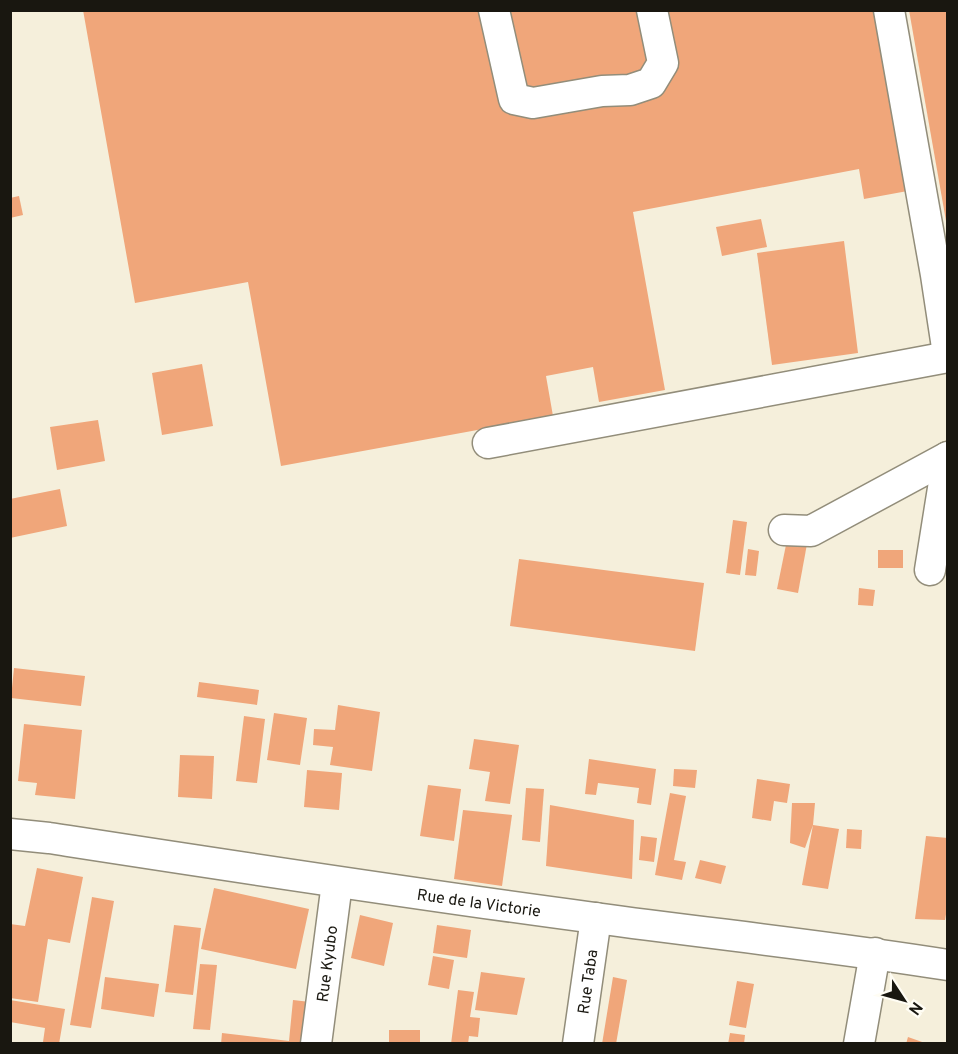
<svg xmlns="http://www.w3.org/2000/svg" width="958" height="1054" font-family="Overpass,sans-serif">
  <rect width="100%" height="100%" fill="#f5efdb"/>
  <!-- building -->
  <g fill="#f0a67a">
    <path d="M 83,10 L 880,10 L 913,190 L 864,199 L 859,169 L 633,212 L 665,390 L 599,402 L 593,367 L 546,376 L 553,416 L 281,466 L 248,282 L 135,303 Z"/>
    <path d="M 909,10 L 948,10 L 948,220 L 946,221 Z"/>
    <path d="M 19,196 L 23,215 L 10,218 L 10,198 Z"/>
    <path d="M 761,219 L 767,247 L 722,256 L 716,227 Z"/>
    <path d="M 844,241 L 858,353 L 772,365 L 757,253 Z"/>
    <path d="M 202,364 L 213,426 L 162,435 L 152,373 Z"/>
    <path d="M 98,420 L 105,461 L 57,470 L 50,427 Z"/>
    <path d="M 60,489 L 67,526 L 10,538 L 10,499 Z"/>
    <path d="M 733,520 L 747,522 L 740,575 L 726,573 Z"/>
    <path d="M 787,540 L 807,544 L 798,593 L 777,589 Z"/>
    <path d="M 748,549 L 759,551 L 756,576 L 745,575 Z"/>
    <rect x="878" y="550" width="25" height="18"/>
    <path d="M 519,559 L 704,583 L 695,651 L 510,626 Z"/>
    <path d="M 859,588 L 875,590 L 873,606 L 858,605 Z"/>
    <path d="M 14,668 L 85,676 L 81,706 L 11,698 Z"/>
    <path d="M 199,682 L 259,690 L 257,705 L 197,697 Z"/>
    <path d="M 338,705 L 380,712 L 372,771 L 330,765 L 333,747 L 313,745 L 314,729 L 335,730 Z"/>
    <path d="M 274,713 L 307,718 L 300,765 L 267,760 Z"/>
    <path d="M 244,716 L 265,719 L 257,783 L 236,781 Z"/>
    <path d="M 24,724 L 82,730 L 75,799 L 35,795 L 37,783 L 18,781 Z"/>
    <path d="M 474,739 L 519,745 L 510,804 L 485,801 L 490,772 L 469,769 Z"/>
    <path d="M 180,755 L 214,756 L 212,799 L 178,797 Z"/>
    <path d="M 589,759 L 656,769 L 651,805 L 637,803 L 639,788 L 598,783 L 596,795 L 585,794 Z"/>
    <path d="M 674,769 L 697,770 L 695,788 L 673,786 Z"/>
    <path d="M 307,770 L 342,773 L 339,810 L 304,807 Z"/>
    <path d="M 757,779 L 790,784 L 787,803 L 774,801 L 771,821 L 752,818 Z"/>
    <path d="M 428,785 L 461,789 L 454,841 L 420,836 Z"/>
    <path d="M 526,788 L 544,789 L 540,842 L 522,840 Z"/>
    <path d="M 670,793 L 686,796 L 674,860 L 686,862 L 682,880 L 655,875 Z"/>
    <path d="M 792,803 L 815,803 L 813,825 L 839,829 L 828,889 L 802,885 L 813,825 L 805,848 L 790,843 Z"/>
    <path d="M 550,805 L 634,820 L 632,879 L 546,866 Z"/>
    <path d="M 463,810 L 512,815 L 502,886 L 454,879 Z"/>
    <path d="M 847,829 L 862,830 L 861,849 L 846,848 Z"/>
    <path d="M 641,836 L 657,838 L 654,862 L 639,860 Z"/>
    <path d="M 926,836 L 948,838 L 948,903 L 945,920 L 915,919 Z"/>
    <path d="M 700,860 L 726,866 L 721,884 L 695,878 Z"/>
    <path d="M 37,868 L 83,877 L 70,943 L 48,939 L 38,1002 L 10,998 L 10,924 L 25,926 Z"/>
    <path d="M 214,888 L 309,909 L 296,969 L 201,949 Z"/>
    <path d="M 92,897 L 114,901 L 91,1028 L 70,1025 Z"/>
    <path d="M 360,915 L 393,923 L 384,966 L 351,958 Z"/>
    <path d="M 174,925 L 201,928 L 193,995 L 165,992 Z"/>
    <path d="M 437,925 L 471,930 L 467,958 L 433,953 Z"/>
    <path d="M 433,956 L 454,960 L 449,989 L 428,985 Z"/>
    <path d="M 200,964 L 217,965 L 210,1030 L 193,1029 Z"/>
    <path d="M 481,972 L 525,978 L 517,1015 L 475,1010 Z"/>
    <path d="M 105,977 L 159,984 L 154,1017 L 101,1009 Z"/>
    <path d="M 613,977 L 627,980 L 616,1044 L 602,1044 Z"/>
    <path d="M 737,981 L 754,984 L 746,1028 L 729,1025 Z"/>
    <path d="M 458,990 L 474,992 L 470,1017 L 480,1018 L 478,1037 L 469,1036 L 468,1044 L 451,1044 Z"/>
    <path d="M 10,1000 L 65,1009 L 59,1044 L 43,1042 L 45,1028 L 10,1022 Z"/>
    <path d="M 293,1000 L 310,1002 L 305,1044 L 221,1044 L 222,1033 L 289,1041 Z"/>
    <rect x="389" y="1030" width="31" height="14"/>
    <path d="M 730,1033 L 745,1035 L 744,1044 L 728,1044 Z"/>
    <path d="M 908,1037 L 925,1043 L 925,1044 L 906,1044 Z"/>
  </g>
  <g fill="none" stroke-linecap="round" stroke-linejoin="round">
    <defs>
      <g id="minor">
        <path d="M 494,10 L 514,99 L 533,103 L 602,91 L 630,90 L 651,83 L 663,63 L 652,10"/>
        <path d="M 889,10 L 936,275 L 948,354"/>
        <path d="M 488,443 L 948,357"/>
        <path d="M 784,530 L 811,531 L 948,457"/>
        <path d="M 930,570 L 948,457"/>
        <path id="s1" d="M 10,834 L 49,838 C 231,866 412,894 595,918 C 712,934 830,946 948,965"/>
        <path id="s2" d="M 316,1044 L 337,883"/>
        <path id="s3" d="M 578,1044 L 596,918"/>
        <path d="M 859,1044 L 875,953"/>
      </g>
    </defs>
    <!-- minor casing -->
    <use href="#minor" stroke="#928d7a" stroke-width="33"/>
    <!-- minor -->
    <use href="#minor" stroke="#fff" stroke-width="30"/>
  </g>
  <g text-anchor="middle" stroke-width="4.5" stroke-linejoin="round" paint-order="stroke">
    <!-- street labels -->
    <g font-size="16" fill="#191710" stroke="#fffdf4">
      <text dy="6" stroke="none"><textPath href="#s1" startOffset="474">Rue de la Victorie</textPath></text>
      <text dy="6" stroke="none"><textPath href="#s2" startOffset="81">Rue Kyubo</textPath></text>
      <text dy="6" stroke="none"><textPath href="#s3" startOffset="63">Rue Taba</textPath></text>
    </g>
  </g>
  <!-- border -->
  <rect width="958" height="1054" fill="none" stroke="#191710" stroke-width="24"/>
  <!-- north arrow -->
  <g transform="translate(904 1000) rotate(126)" stroke="#fffdf4" stroke-width="4.5" paint-order="stroke">
  <path d="M0-4.5L10 22L0 15L-10 22Z" fill="#191710"/>
  <text y="-9" font-size="16" font-weight="bold" text-anchor="middle" fill="#191710">N</text>
  </g>
</svg>
